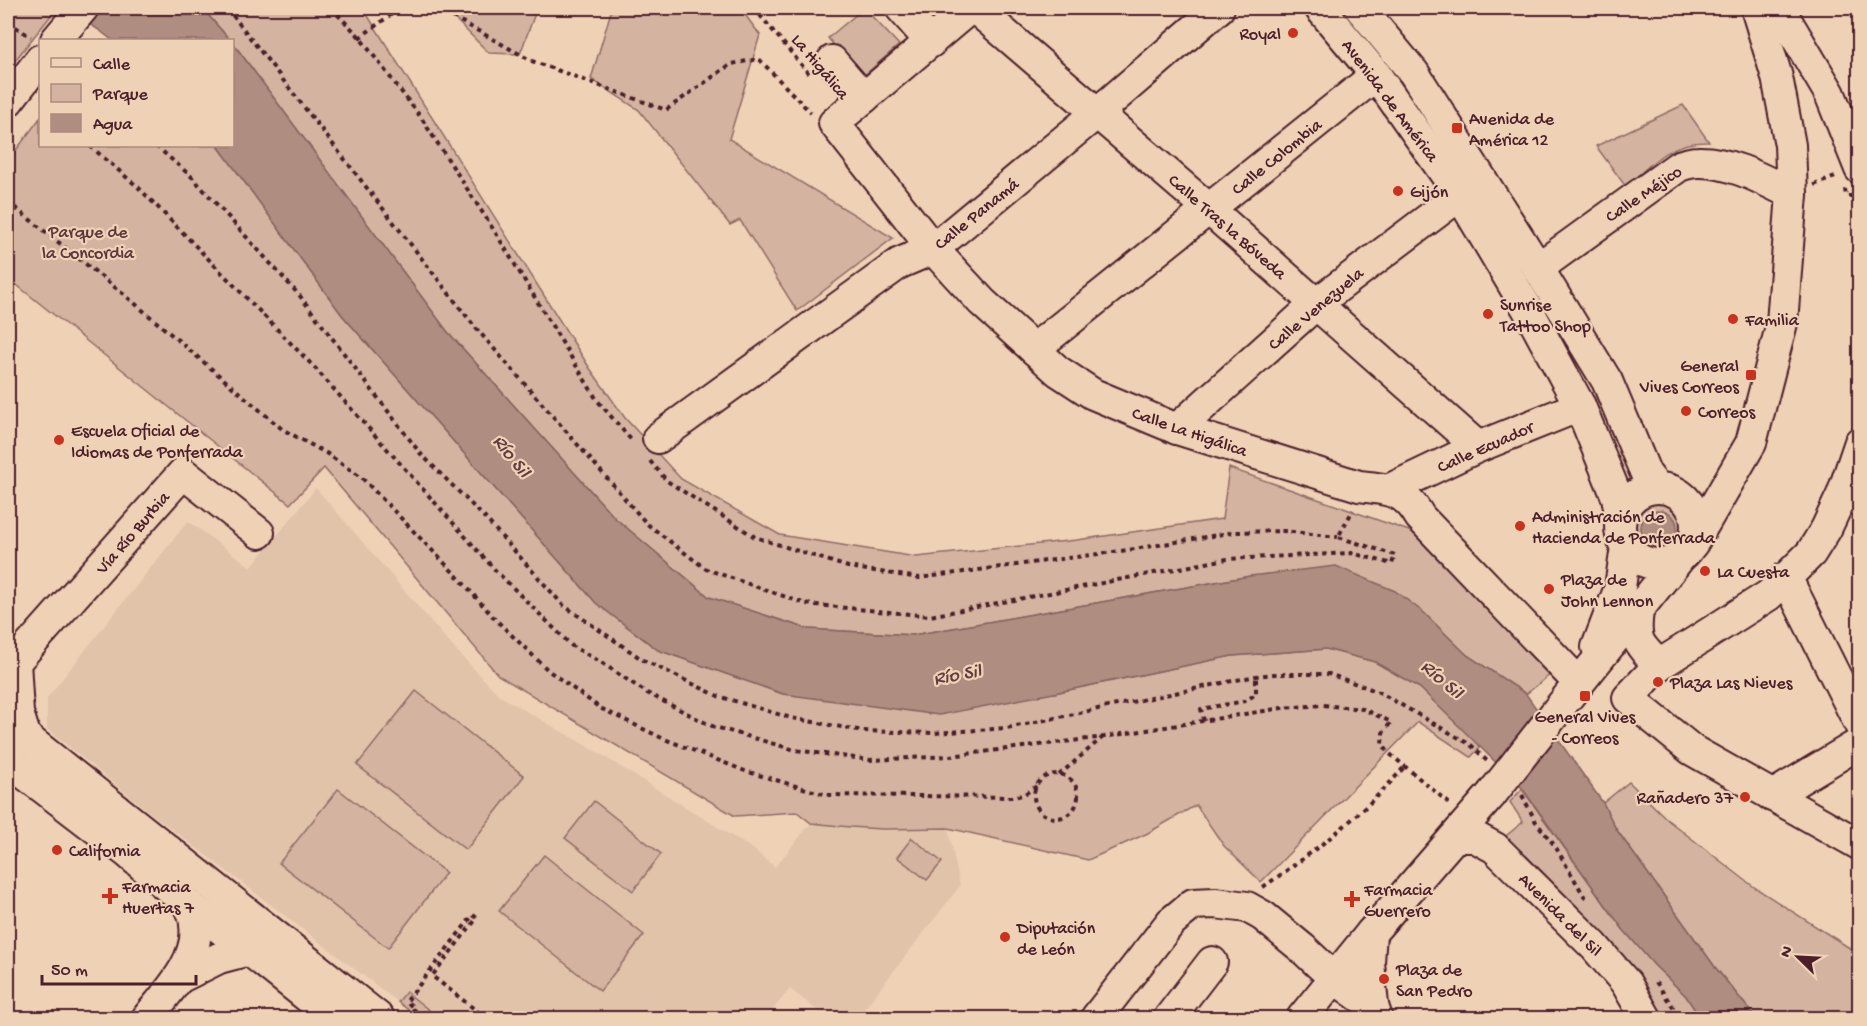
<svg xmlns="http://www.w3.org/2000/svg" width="1867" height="1026" font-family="'Gochi Hand',sans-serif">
  <rect width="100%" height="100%" fill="#efd2b6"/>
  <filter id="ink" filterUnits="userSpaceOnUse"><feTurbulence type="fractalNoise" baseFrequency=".0167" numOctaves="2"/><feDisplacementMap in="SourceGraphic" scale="12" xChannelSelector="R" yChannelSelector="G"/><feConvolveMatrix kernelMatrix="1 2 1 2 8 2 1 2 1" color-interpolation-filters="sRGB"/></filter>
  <g filter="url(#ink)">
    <!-- built -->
    <path fill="#e1c3aa" d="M 316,488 L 454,648 L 500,696 L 597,752 L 753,849 L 775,867 L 811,823 L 882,829 L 948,828 L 960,886 L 858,1017 L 824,1016 L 790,989 L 766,1018 L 419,1018 L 144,808 L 47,729 L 47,698 L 188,521 L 251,567 Z"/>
    <!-- green -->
    <g fill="#d4b4a0" stroke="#8f6a66" stroke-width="1.5">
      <path d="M 8,8 L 57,8 L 8,69 Z"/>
      <path d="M 202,8 L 363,8 L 589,367 L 625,418 L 681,479 L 780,535 L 916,557 L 1077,540 L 1222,519 L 1229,468 L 1429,538 L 1551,674 L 1526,694 L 1467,655 L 1423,612 L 1250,576 L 913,635 L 808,629 L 709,597 L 615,518 L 447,331 L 233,43 L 232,40 L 230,40 Z"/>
      <path d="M 444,8 L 537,8 L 520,54 L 489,53 Z"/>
      <path d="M 612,8 L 740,8 L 760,35 L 729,139 L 893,238 L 797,311 L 740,220 L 730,225 L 639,110 L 591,79 Z"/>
      <path d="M 864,8 L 899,45 L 861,78 L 828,38 Z"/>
      <path d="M 1683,105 L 1709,142 C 1669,141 1652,163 1626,187 L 1596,146 Z"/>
      <path d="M 40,118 L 40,146 L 218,146 L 342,315 L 596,603 L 658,650 L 783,694 L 1054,693 L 1232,656 L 1326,649 L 1375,662 L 1420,688 L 1481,746 L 1471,757 L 1418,722 L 1261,882 L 1224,846 L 1196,805 L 1148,833 L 1088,860 L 948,828 L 882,829 L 850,827 L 811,823 L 797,812 L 735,816 L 498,675 L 324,468 L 290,504 L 8,278 L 8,161 Z"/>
      <circle cx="1659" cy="528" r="27"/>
      <path d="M 416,691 L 524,776 L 466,850 L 357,765 Z"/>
      <path d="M 1629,782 L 1669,821 L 1754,887 L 1859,954 L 1859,1018 L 1756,1018 L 1715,967 L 1616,829 L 1603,803 Z"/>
      <path d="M 338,789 L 446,873 L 388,948 L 279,863 Z"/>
      <path d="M 1522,789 L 1622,928 L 1654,965 L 1686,996 L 1700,1018 L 1662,1018 L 1647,994 L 1502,839 L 1523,822 L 1510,802 Z"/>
      <path d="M 594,801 L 661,854 L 633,891 L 565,838 Z"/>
      <path d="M 912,838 L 942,862 L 927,880 L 897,857 Z"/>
      <path d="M 544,855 L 644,935 L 600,991 L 499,911 Z"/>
      <path d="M 406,992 L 439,1018 L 419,1018 L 398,1002 Z"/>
    </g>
    <!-- water -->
    <g fill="#b08d81" stroke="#87615f" stroke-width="1.5">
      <path d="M 64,8 L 202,8 L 230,40 L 112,40 L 99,30 Z"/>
      <path d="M 233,43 L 447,331 L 615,518 L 709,597 L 808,629 L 913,635 L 1250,576 L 1336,566 L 1395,591 L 1423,612 L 1467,655 L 1526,694 L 1603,803 L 1616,829 L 1715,967 L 1756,1018 L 1700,1018 L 1686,996 L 1654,965 L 1622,928 L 1522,788 L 1420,688 L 1375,662 L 1326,649 L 1232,656 L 1054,693 L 939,715 L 783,694 L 658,650 L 596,603 L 342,315 L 218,146 L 232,146 Z"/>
      <circle cx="1659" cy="528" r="18"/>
    </g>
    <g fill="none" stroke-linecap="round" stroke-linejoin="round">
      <defs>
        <g id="minor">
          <path d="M 901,8 L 931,42"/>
          <path d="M 970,8 L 834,123 L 933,249 L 982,302 L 1058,371 L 1093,394 L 1177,429 L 1359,486 C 1388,489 1405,490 1420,517 L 1578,682"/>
          <path d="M 975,8 L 1210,210 L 1478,447"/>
          <path d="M 1320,8 L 1376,75 L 1460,195 L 1527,308 L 1580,406 L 1617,497 L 1621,518"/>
          <path d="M 1360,8 L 1414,73 L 1538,268 L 1607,381 L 1646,474 L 1657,488"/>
          <path d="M 1779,8 L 1830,94 L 1860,169"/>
          <path d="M 56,40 L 83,8"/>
          <path d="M 832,61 L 864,98"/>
          <path d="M 8,101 L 40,60"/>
          <path d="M 1538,268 L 1679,166 C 1685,164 1692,162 1698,162 C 1730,161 1764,180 1792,194"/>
          <path d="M 1034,349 L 1376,75"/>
          <path d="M 1177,429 L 1317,303 L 1460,195"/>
          <path d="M 658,438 L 900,263 L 933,249 L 1097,113 L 1219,8"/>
          <path d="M 1860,442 L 1842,495 L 1826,529 L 1811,553 L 1769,595 L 1659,665 L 1628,698 L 1692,750 L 1860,845"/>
          <circle cx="1658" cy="526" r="38"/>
          <path d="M 1390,489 L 1478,447 L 1580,406"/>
          <path d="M 1693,543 L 1751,443 L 1782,323 L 1792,194 L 1790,145 L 1777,77 L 1756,8"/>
          <path d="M 1786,577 L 1860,725"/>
          <path d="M 1638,611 C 1634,641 1638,644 1659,665"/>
          <path d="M 1597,647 L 1620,587 L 1626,547"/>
          <path d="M 15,661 L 18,713 L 26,738"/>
          <path d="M 8,670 L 183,473 L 259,533"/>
          <path d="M 1567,698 L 1678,560"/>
          <path d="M 8,723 L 379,1018"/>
          <path d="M 8,761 L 128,853 L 190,906 L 249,950 L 334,1018"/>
          <path d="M 1772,796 L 1860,743"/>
          <path d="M 1455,837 L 1475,837 L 1495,848 L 1594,946 L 1626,983 L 1646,1018"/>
          <path d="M 1371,933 L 1369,962 L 1373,1006"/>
          <path d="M 179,978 L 219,958 L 249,950"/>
          <path d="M 147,1018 C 167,993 200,960 195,925 C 195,919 192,912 190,906"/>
          <path d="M 1096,1018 L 1171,922 L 1193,904 L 1215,903 L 1247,907 L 1263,916 L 1302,948 L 1334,978 L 1373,1006 L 1377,1018"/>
          <path d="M 1169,1018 L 1212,962"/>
          <path d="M 1302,1018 L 1371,933 L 1491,795"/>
        </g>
      </defs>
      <!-- minor casing -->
      <use href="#minor" stroke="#4a1f2b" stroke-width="34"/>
      <!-- path -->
      <g stroke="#4a1f2b" stroke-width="4" stroke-dasharray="4.5 4.5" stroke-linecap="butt">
        <path d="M 227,8 L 475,327 L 647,524 L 706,569 L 806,604 L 930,616 L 1227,559 L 1352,553 L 1392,564 L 1395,555 L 1338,537 L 1353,510"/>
        <path d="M 331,8 L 357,34 L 420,116 L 497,235 L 597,400 L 633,442"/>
        <path d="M 437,8 L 532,61 L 666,110 L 731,64 L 759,59 L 811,113"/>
        <path d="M 754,8 L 810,75"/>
        <path d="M 8,22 L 31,37"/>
        <path d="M 359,38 L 400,8"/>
        <path d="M 90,146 L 138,187 L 314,367 L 496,571 L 572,646 L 599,661 L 647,693 L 712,726 L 795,750 L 870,760 L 950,756 L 1104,737 L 1282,708 L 1323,705 L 1363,709 L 1391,722 L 1383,733 L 1382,744 L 1390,754 L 1450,804"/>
        <path d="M 156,146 L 192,177 L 300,296 L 420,453 L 485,518 L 563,605 L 643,660 L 718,696 L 791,718 L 863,731 L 934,733 L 1007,728 L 1256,676 L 1274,674 L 1329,674 L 1379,692 L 1471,745 L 1487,761"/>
        <path d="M 1814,185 L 1838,176"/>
        <path d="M 1845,189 L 1846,196 L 1860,196"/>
        <path d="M 8,202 L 132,301 L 282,429 L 326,453 L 362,478 L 457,576 L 495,619 L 549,671 L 600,708 L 662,738 L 745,771 L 827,795 L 1012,797 L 1023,795 L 1037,786"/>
        <path d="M 650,461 L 667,481 L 755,537 L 848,567 L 919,578 L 1128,550 L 1235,532 L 1284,531 L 1338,537"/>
        <path d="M 1204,721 L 1201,709 L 1245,701 L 1256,694 L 1256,676"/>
        <circle cx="1056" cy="796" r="22"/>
        <path d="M 1059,775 L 1103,737"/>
        <path d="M 1522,795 L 1536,822 L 1555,846 L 1587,901"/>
        <path d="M 1263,887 C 1314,852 1365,813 1405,766"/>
        <path d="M 473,915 L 477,918 L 432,976 L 486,1018"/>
        <path d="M 1656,982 L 1680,1018"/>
        <path d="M 412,1012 L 415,1008 L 406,1002 L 473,915"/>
      </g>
      <!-- minor -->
      <use href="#minor" stroke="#efd2b6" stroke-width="30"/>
      <defs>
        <path id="minor-bridge" d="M 1491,795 L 1567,698"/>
      </defs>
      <!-- minor-bridge casing -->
      <use href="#minor-bridge" stroke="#4a1f2b" stroke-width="34" stroke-linecap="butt"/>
      <!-- minor-bridge -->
      <use href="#minor-bridge" stroke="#efd2b6" stroke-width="30"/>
    </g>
  </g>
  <!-- markers -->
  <g fill="#c8321e" stroke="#efd2b6" stroke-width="2">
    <circle cx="1293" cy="33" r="6"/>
    <rect x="1451" y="122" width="12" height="12" rx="3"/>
    <circle cx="1398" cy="191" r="6"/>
    <circle cx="1488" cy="314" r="6"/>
    <circle cx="1733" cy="319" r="6"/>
    <rect x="1745" y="369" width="12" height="12" rx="3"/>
    <circle cx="1686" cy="411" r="6"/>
    <circle cx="59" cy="440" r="6"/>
    <circle cx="1520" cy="526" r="6"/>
    <circle cx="1705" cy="571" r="6"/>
    <circle cx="1549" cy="589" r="6"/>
    <circle cx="1658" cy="682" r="6"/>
    <rect x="1579" y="690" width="12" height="12" rx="3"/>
    <circle cx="1745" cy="797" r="6"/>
    <circle cx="57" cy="850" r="6"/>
    <path d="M107 887h6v6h6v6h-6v6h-6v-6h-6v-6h6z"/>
    <path d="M1349 890h6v6h6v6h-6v6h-6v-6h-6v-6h6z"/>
    <circle cx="1005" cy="937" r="6"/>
    <circle cx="1384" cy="979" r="6"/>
  </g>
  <g text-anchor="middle" stroke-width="4.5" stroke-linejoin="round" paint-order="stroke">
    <!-- poi labels -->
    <g font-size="18" fill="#4a1f2b" stroke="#efd2b6" text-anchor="start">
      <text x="1281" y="39" text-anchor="end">Royal</text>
      <text x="1469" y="124">Avenida de<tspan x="1469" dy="21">América 12</tspan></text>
      <text x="1410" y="197">Gijón</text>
      <text x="1500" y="310">Sunrise<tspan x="1500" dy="21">Tattoo Shop</tspan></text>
      <text x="1745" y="325">Familia</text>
      <text x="1739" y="371" text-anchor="end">General<tspan x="1739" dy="21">Vives Correos</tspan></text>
      <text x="1698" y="417">Correos</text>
      <text x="71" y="436">Escuela Oficial de<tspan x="71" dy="21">Idiomas de Ponferrada</tspan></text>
      <text x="1532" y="522">Administración de<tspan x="1532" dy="21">Hacienda de Ponferrada</tspan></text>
      <text x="1717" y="577">La Cuesta</text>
      <text x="1561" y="585">Plaza de<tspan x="1561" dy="21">John Lennon</tspan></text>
      <text x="1670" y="688">Plaza Las Nieves</text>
      <text x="1585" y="722" text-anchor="middle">General Vives<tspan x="1585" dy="21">- Correos</tspan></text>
      <text x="1733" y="803" text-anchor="end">Rañadero 37</text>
      <text x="69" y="856">California</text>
      <text x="122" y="892">Farmacia<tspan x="122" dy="21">Huertas 7</tspan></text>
      <text x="1364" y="895">Farmacia<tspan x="1364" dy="21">Guerrero</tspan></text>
      <text x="1017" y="933">Diputación<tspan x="1017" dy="21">de León</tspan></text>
      <text x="1396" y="975">Plaza de<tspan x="1396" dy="21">San Pedro</tspan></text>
    </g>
    <!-- street labels -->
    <g font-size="18" fill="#4a1f2b" stroke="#efd2b6">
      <text transform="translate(821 66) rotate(50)" y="6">La Higálica</text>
      <text transform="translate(1391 100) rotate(53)" y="6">Avenida de América</text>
      <text transform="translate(1276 156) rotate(-39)" y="6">Calle Colombia</text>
      <text transform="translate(1643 193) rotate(-34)" y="6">Calle Méjico</text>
      <text transform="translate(976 213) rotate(-39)" y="6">Calle Panamá</text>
      <text transform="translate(1228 226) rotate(41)" y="6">Calle Tras la Bóveda</text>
      <text transform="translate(1315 308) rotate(-40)" y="6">Calle Venezuela</text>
      <text transform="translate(1190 431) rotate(19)" y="6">Calle La Higálica</text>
      <text transform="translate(1485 446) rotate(-24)" y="6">Calle Ecuador</text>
      <text transform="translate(132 532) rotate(-49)" y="6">Vía Río Burbia</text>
      <text transform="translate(1561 914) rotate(45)" y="6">Avenida del Sil</text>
    </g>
    <!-- park labels -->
    <g font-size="18" fill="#5f353d" stroke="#efd2b6">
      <text x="88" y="237">Parque de<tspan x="88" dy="21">la Concordia</tspan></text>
    </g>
    <!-- water labels -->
    <g font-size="20" font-style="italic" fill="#643a40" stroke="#efd2b6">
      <text transform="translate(513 455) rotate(52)" y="7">Río Sil</text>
      <text transform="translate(957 673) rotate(-10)" y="7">Río Sil</text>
      <text transform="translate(1443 678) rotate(41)" y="7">Río Sil</text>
    </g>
  </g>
  <!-- margin -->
  <rect width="1867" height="1026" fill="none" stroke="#efd2b6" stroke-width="30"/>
  <rect x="15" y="15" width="1837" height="996" fill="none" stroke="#4a1f2b" stroke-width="2" filter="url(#ink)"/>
  <!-- legend -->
  <rect x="39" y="39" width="195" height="108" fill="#efd2b6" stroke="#ad8a7e" stroke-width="1.5"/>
  <rect x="51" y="58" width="30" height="9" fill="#efd2b6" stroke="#ad8a7e" stroke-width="1.5"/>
  <text x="93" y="69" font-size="18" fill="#4a1f2b">Calle</text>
  <rect x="51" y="84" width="30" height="18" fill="#d4b4a0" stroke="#ad8a7e" stroke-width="1.5"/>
  <text x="93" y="99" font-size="18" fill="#4a1f2b">Parque</text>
  <rect x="51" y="114" width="30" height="18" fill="#b08d81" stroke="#ad8a7e" stroke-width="1.5"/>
  <text x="93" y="129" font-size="18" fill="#4a1f2b">Agua</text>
  <!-- north arrow -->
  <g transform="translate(1798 957) rotate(294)" stroke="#efd2b6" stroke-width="4.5" paint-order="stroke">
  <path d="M0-4.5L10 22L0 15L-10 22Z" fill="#4a1f2b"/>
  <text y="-9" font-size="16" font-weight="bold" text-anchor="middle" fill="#4a1f2b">N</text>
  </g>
  <!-- scale -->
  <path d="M42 975v9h154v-9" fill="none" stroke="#4a1f2b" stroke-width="3"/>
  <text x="51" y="975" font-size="18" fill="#4a1f2b" stroke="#efd2b6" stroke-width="4.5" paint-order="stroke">50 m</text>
</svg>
